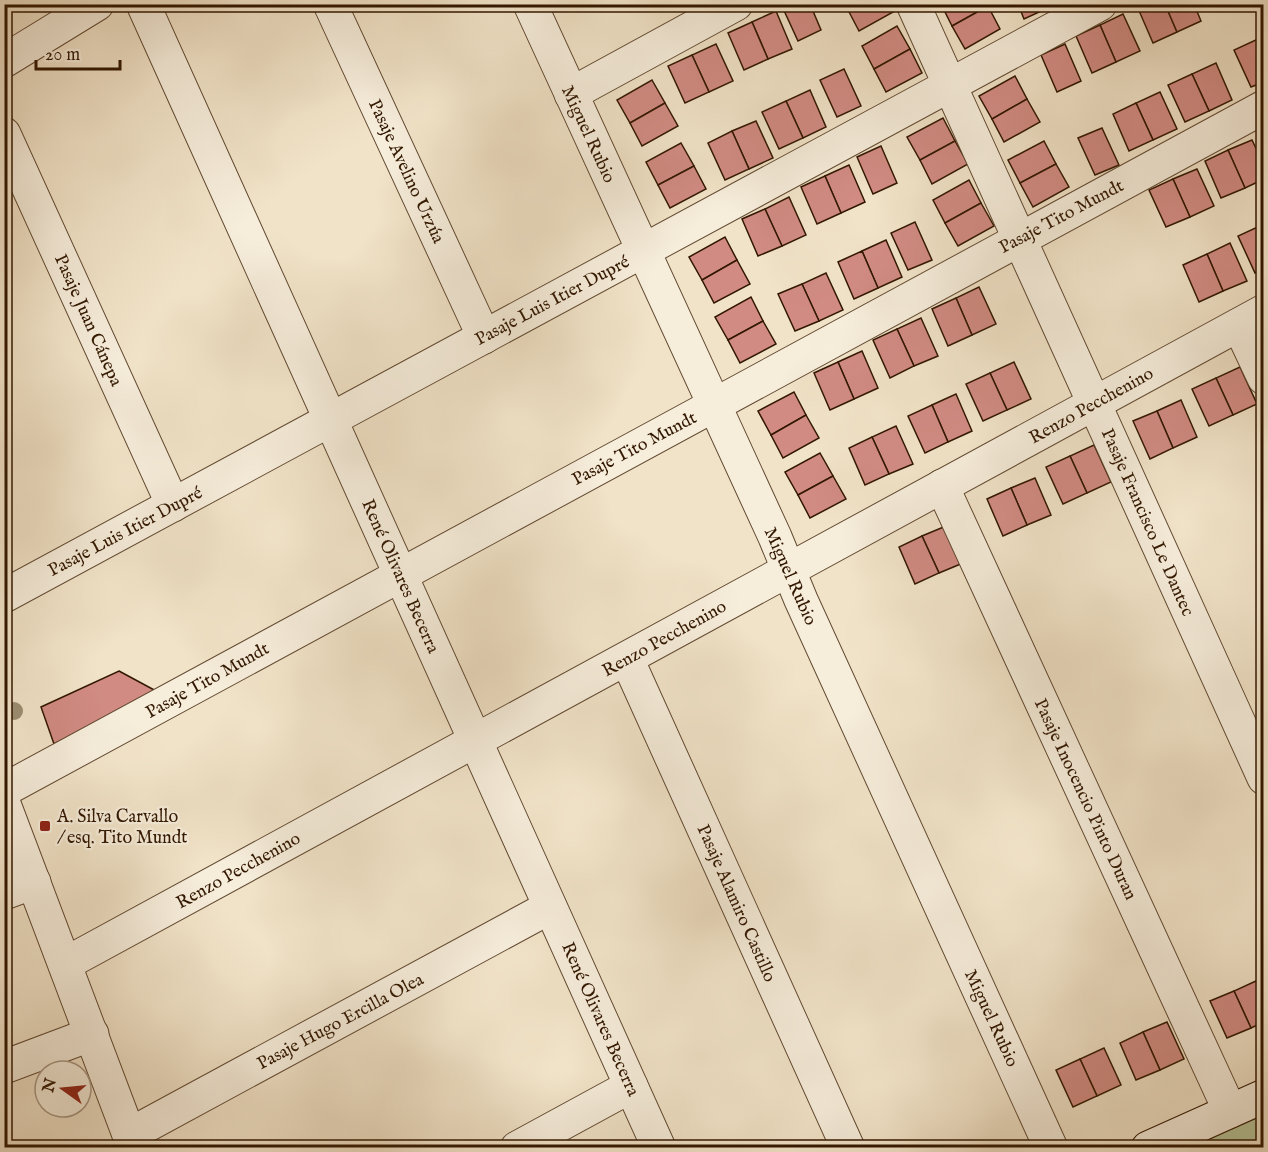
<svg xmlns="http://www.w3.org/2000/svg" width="1268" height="1152" font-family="'IM FELL English',serif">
  <rect width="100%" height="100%" fill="#f1e3c8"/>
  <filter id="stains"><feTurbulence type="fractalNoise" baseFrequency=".00333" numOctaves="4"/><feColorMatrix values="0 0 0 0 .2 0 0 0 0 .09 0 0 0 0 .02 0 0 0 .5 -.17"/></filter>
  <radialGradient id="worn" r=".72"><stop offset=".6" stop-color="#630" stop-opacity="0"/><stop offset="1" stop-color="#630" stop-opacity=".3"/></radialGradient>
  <!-- green -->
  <path fill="#b6c499" stroke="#746e4c" stroke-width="1.5" d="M 1263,1115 L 1263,1147 L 1189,1148 Z"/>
  <!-- building -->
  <g fill="#d18b83" stroke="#321700" stroke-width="1.5">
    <path d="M 781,4 L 810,4 L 821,30 L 798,41 Z"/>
    <path d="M 852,4 L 892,4 L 895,11 L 859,31 L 847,8 Z"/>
    <path d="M 941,4 L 987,4 L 988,6 L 952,26 Z"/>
    <path d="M 1018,4 L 1046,4 L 1048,8 L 1024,19 Z"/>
    <path d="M 1139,4 L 1165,4 L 1177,32 L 1153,43 L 1137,6 Z"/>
    <path d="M 1165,4 L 1194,4 L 1201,21 L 1177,32 Z"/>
    <path d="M 988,6 L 1000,29 L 965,49 L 952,26 Z"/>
    <path d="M 776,11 L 792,49 L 768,59 L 752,22 Z"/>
    <path d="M 1123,14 L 1140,51 L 1116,62 L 1100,25 Z"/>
    <path d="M 752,22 L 768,59 L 744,70 L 728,33 Z"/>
    <path d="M 1100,25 L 1116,62 L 1092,73 L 1076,36 Z"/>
    <path d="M 897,26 L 910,49 L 874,69 L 862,46 Z"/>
    <path d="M 1258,39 L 1264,51 L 1264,82 L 1251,87 L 1234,50 Z"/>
    <path d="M 716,44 L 733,81 L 709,92 L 692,55 Z"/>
    <path d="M 1065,44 L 1081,81 L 1057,92 L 1041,55 Z"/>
    <path d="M 910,49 L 922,73 L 886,92 L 874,69 Z"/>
    <path d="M 692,55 L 709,92 L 685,103 L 668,66 Z"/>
    <path d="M 1216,63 L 1232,100 L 1209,111 L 1192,74 Z"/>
    <path d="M 844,69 L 861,106 L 837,117 L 820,80 Z"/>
    <path d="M 1192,74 L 1209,111 L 1185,122 L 1168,85 Z"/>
    <path d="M 1015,76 L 1027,99 L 992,119 L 979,96 Z"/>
    <path d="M 652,80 L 665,103 L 630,123 L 617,100 Z"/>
    <path d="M 810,90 L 826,127 L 803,138 L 786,101 Z"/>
    <path d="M 1160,92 L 1177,129 L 1153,140 L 1136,103 Z"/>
    <path d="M 1027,99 L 1040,122 L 1004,142 L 992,119 Z"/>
    <path d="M 786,101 L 803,138 L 779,149 L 762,112 Z"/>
    <path d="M 665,103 L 678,126 L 642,146 L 630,123 Z"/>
    <path d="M 1136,103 L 1153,140 L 1129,151 L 1113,114 Z"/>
    <path d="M 943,118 L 955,141 L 920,160 L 907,137 Z"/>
    <path d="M 756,121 L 773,158 L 749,169 L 732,131 Z"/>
    <path d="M 1102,128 L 1119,165 L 1095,175 L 1078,138 Z"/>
    <path d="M 732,131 L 749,169 L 725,180 L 708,143 Z"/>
    <path d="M 1252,140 L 1264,165 L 1264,179 L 1245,188 L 1228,150 Z"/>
    <path d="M 955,141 L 968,164 L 932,184 L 920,160 Z"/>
    <path d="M 1044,141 L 1056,164 L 1020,183 L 1008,160 Z"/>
    <path d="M 681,143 L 694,166 L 658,185 L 646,162 Z"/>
    <path d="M 881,146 L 897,183 L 873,194 L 857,157 Z"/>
    <path d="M 1228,150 L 1245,188 L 1221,198 L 1205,161 Z"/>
    <path d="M 1056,164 L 1069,187 L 1033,207 L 1020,183 Z"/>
    <path d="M 849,165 L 865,202 L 841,213 L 825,176 Z"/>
    <path d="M 694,166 L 706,189 L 670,208 L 658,185 Z"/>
    <path d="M 1197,169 L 1214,206 L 1190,217 L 1173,179 Z"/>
    <path d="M 825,176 L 841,213 L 817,224 L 801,187 Z"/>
    <path d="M 1173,179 L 1190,217 L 1166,227 L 1149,190 Z"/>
    <path d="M 969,180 L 981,203 L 945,223 L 933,200 Z"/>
    <path d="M 789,197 L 806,235 L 782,246 L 765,209 Z"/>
    <path d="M 981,203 L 994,226 L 958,246 L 945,223 Z"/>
    <path d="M 765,209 L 782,246 L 758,256 L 742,219 Z"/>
    <path d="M 915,222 L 932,260 L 908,270 L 891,233 Z"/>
    <path d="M 1262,225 L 1264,229 L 1264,269 L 1255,273 L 1238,236 Z"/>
    <path d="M 725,237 L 737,260 L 702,280 L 689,257 Z"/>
    <path d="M 886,240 L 902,277 L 878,288 L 862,251 Z"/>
    <path d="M 1230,243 L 1247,281 L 1223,291 L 1207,254 Z"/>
    <path d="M 862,251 L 878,288 L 854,299 L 838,262 Z"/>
    <path d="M 1207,254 L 1223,291 L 1199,302 L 1183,265 Z"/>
    <path d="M 737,260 L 750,284 L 714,303 L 702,280 Z"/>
    <path d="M 826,273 L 843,310 L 819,321 L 802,284 Z"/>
    <path d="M 802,284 L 819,321 L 795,331 L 778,294 Z"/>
    <path d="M 979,287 L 996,324 L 972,335 L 956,298 Z"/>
    <path d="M 751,297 L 763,321 L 728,340 L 715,317 Z"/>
    <path d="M 956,298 L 972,335 L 948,346 L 932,309 Z"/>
    <path d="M 921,318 L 938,356 L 914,366 L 897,329 Z"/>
    <path d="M 763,321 L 776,344 L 740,363 L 728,340 Z"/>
    <path d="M 897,329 L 914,366 L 890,378 L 873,340 Z"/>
    <path d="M 862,351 L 878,388 L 854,399 L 838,362 Z"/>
    <path d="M 838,362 L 854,399 L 830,410 L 814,373 Z"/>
    <path d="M 1014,362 L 1031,399 L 1007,410 L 990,373 Z"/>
    <path d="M 1240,367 L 1257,404 L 1233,415 L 1216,378 Z"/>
    <path d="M 990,373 L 1007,410 L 983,421 L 966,384 Z"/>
    <path d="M 1216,378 L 1233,415 L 1209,426 L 1192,389 Z"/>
    <path d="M 794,392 L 806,415 L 771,435 L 758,411 Z"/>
    <path d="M 956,394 L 972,431 L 948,442 L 932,405 Z"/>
    <path d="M 1181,400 L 1197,437 L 1173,448 L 1157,411 Z"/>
    <path d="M 932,405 L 948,442 L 925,453 L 908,416 Z"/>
    <path d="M 1157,411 L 1173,448 L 1150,459 L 1133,421 Z"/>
    <path d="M 806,415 L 819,438 L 783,458 L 771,435 Z"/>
    <path d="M 896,426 L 913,464 L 889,474 L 872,437 Z"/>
    <path d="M 872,437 L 889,474 L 865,485 L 849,448 Z"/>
    <path d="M 1094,445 L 1111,482 L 1087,493 L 1070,456 Z"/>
    <path d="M 820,453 L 833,476 L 798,495 L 785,472 Z"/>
    <path d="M 1070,456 L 1087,493 L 1063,504 L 1046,467 Z"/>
    <path d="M 833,476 L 846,499 L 810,518 L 798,495 Z"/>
    <path d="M 1035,478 L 1051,515 L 1027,525 L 1011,488 Z"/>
    <path d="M 1011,488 L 1027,525 L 1003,536 L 987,499 Z"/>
    <path d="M 946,526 L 963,563 L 939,573 L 922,536 Z"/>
    <path d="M 922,536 L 939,573 L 915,584 L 899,547 Z"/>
    <path d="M 119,671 L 158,692 L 54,744 L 41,707 Z"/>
    <path d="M 1258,980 L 1264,992 L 1264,1022 L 1251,1028 L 1234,991 Z"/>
    <path d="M 1234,991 L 1251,1028 L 1227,1038 L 1210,1001 Z"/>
    <path d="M 1167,1022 L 1184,1059 L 1160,1070 L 1143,1032 Z"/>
    <path d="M 1143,1032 L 1160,1070 L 1136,1080 L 1120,1043 Z"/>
    <path d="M 1104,1048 L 1121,1085 L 1097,1096 L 1080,1059 Z"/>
    <path d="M 1080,1059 L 1097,1096 L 1073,1107 L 1056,1070 Z"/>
  </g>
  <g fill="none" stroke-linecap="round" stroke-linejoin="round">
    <defs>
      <g id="minor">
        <path d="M 143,4 L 659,1148"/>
        <path d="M 330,4 L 484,337"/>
        <path d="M 530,4 L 775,537 L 801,600 L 1051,1148"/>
        <path d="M 913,4 L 1264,778"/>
        <path d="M 571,94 L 736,4"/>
        <path d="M 4,134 L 173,505"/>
        <path d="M 1239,325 L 1264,378"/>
        <path d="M 942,486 L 1230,1111"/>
        <path d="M 4,596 L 1100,4"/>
        <path d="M 627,659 L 848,1148"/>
        <path d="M 4,790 L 1264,107"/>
        <path d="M 4,893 L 34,882"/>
        <path d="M 65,964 L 1264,311"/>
        <path d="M 4,1067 L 92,1034"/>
        <path d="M 129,1135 L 550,907"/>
        <path d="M 517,1148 L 631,1086"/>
      </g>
      <g id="tertiary">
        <path d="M 4,61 L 97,4"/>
        <path d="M 4,804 L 134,1148"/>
      </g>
      <path id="secondary" d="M 1148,1148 L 1264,1096"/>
    </defs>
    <!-- minor casing -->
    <use href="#minor" stroke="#624a32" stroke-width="35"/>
    <!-- tertiary casing -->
    <use href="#tertiary" stroke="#624a32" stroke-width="35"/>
    <!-- secondary casing -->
    <use href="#secondary" stroke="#321700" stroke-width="35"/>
    <!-- minor -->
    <use href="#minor" stroke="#f6eddb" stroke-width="33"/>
    <!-- tertiary -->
    <use href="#tertiary" stroke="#f6eddb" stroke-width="33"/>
    <!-- secondary -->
    <use href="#secondary" stroke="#f6eddb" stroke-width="33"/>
  </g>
  <!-- trees -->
  <circle fill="#9e8f73" cx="14" cy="711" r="9"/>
  <!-- markers -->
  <rect fill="#8f2418" stroke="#f6eddb" stroke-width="2" x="39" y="820" width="12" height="12" rx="3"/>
  <g text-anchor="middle" stroke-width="4.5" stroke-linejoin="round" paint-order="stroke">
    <!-- street labels -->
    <g font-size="18" fill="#321700" stroke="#f6eddb">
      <text transform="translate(589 134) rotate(65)" y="6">Miguel Rubio</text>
      <text transform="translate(407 171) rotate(65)" y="6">Pasaje Avelino Urzúa</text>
      <text transform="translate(1061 216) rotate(-28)" y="6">Pasaje Tito Mundt</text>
      <text transform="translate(552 300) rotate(-28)" y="6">Pasaje Luis Itier Dupré</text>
      <text transform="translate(89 320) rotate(66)" y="6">Pasaje Juan Cánepa</text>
      <text transform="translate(1091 405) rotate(-29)" y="6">Renzo Pecchenino</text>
      <text transform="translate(634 448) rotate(-28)" y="6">Pasaje Tito Mundt</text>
      <text transform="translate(1148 522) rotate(66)" y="6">Pasaje Francisco Le Dantec</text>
      <text transform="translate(125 531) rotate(-28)" y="6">Pasaje Luis Itier Dupré</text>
      <text transform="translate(401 576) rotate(66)" y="6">René Olivares Becerra</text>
      <text transform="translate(791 576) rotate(66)" y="6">Miguel Rubio</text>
      <text transform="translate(664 638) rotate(-29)" y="6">Renzo Pecchenino</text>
      <text transform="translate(207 680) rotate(-29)" y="6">Pasaje Tito Mundt</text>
      <text transform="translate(1086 799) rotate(65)" y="6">Pasaje Inocencio Pinto Duran</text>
      <text transform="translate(238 870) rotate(-29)" y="6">Renzo Pecchenino</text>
      <text transform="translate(737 903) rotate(66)" y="6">Pasaje Alamiro Castillo</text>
      <text transform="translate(992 1018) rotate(65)" y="6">Miguel Rubio</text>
      <text transform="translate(601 1019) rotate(66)" y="6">René Olivares Becerra</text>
      <text transform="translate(340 1021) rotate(-28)" y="6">Pasaje Hugo Ercilla Olea</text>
    </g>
    <!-- poi labels -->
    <g font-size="18" fill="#321700" stroke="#f6eddb" text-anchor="start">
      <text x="57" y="822">A. Silva Carvallo<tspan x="57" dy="21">/ esq. Tito Mundt</tspan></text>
    </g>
  </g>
  <!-- margin -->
  <rect width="1268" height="1152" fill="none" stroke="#f1e3c8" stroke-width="24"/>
  <rect x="6" y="6" width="1256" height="1140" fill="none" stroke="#321700" stroke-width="3"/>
  <rect x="12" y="12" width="1244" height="1128" fill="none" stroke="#321700" stroke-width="1.5"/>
  <!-- north arrow -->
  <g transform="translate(63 1089) rotate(285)"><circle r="28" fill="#f6eddb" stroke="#a89783" stroke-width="1.5"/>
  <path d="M0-4.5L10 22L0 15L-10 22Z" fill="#8f2418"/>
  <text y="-9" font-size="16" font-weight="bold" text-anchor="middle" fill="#321700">N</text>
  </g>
  <!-- scale -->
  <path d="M36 60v9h84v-9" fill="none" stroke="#321700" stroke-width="3"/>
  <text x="45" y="60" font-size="18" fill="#321700" stroke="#f6eddb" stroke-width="4.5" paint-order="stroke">20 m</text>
  <rect width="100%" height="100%" filter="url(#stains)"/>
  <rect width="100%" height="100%" fill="url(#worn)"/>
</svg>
